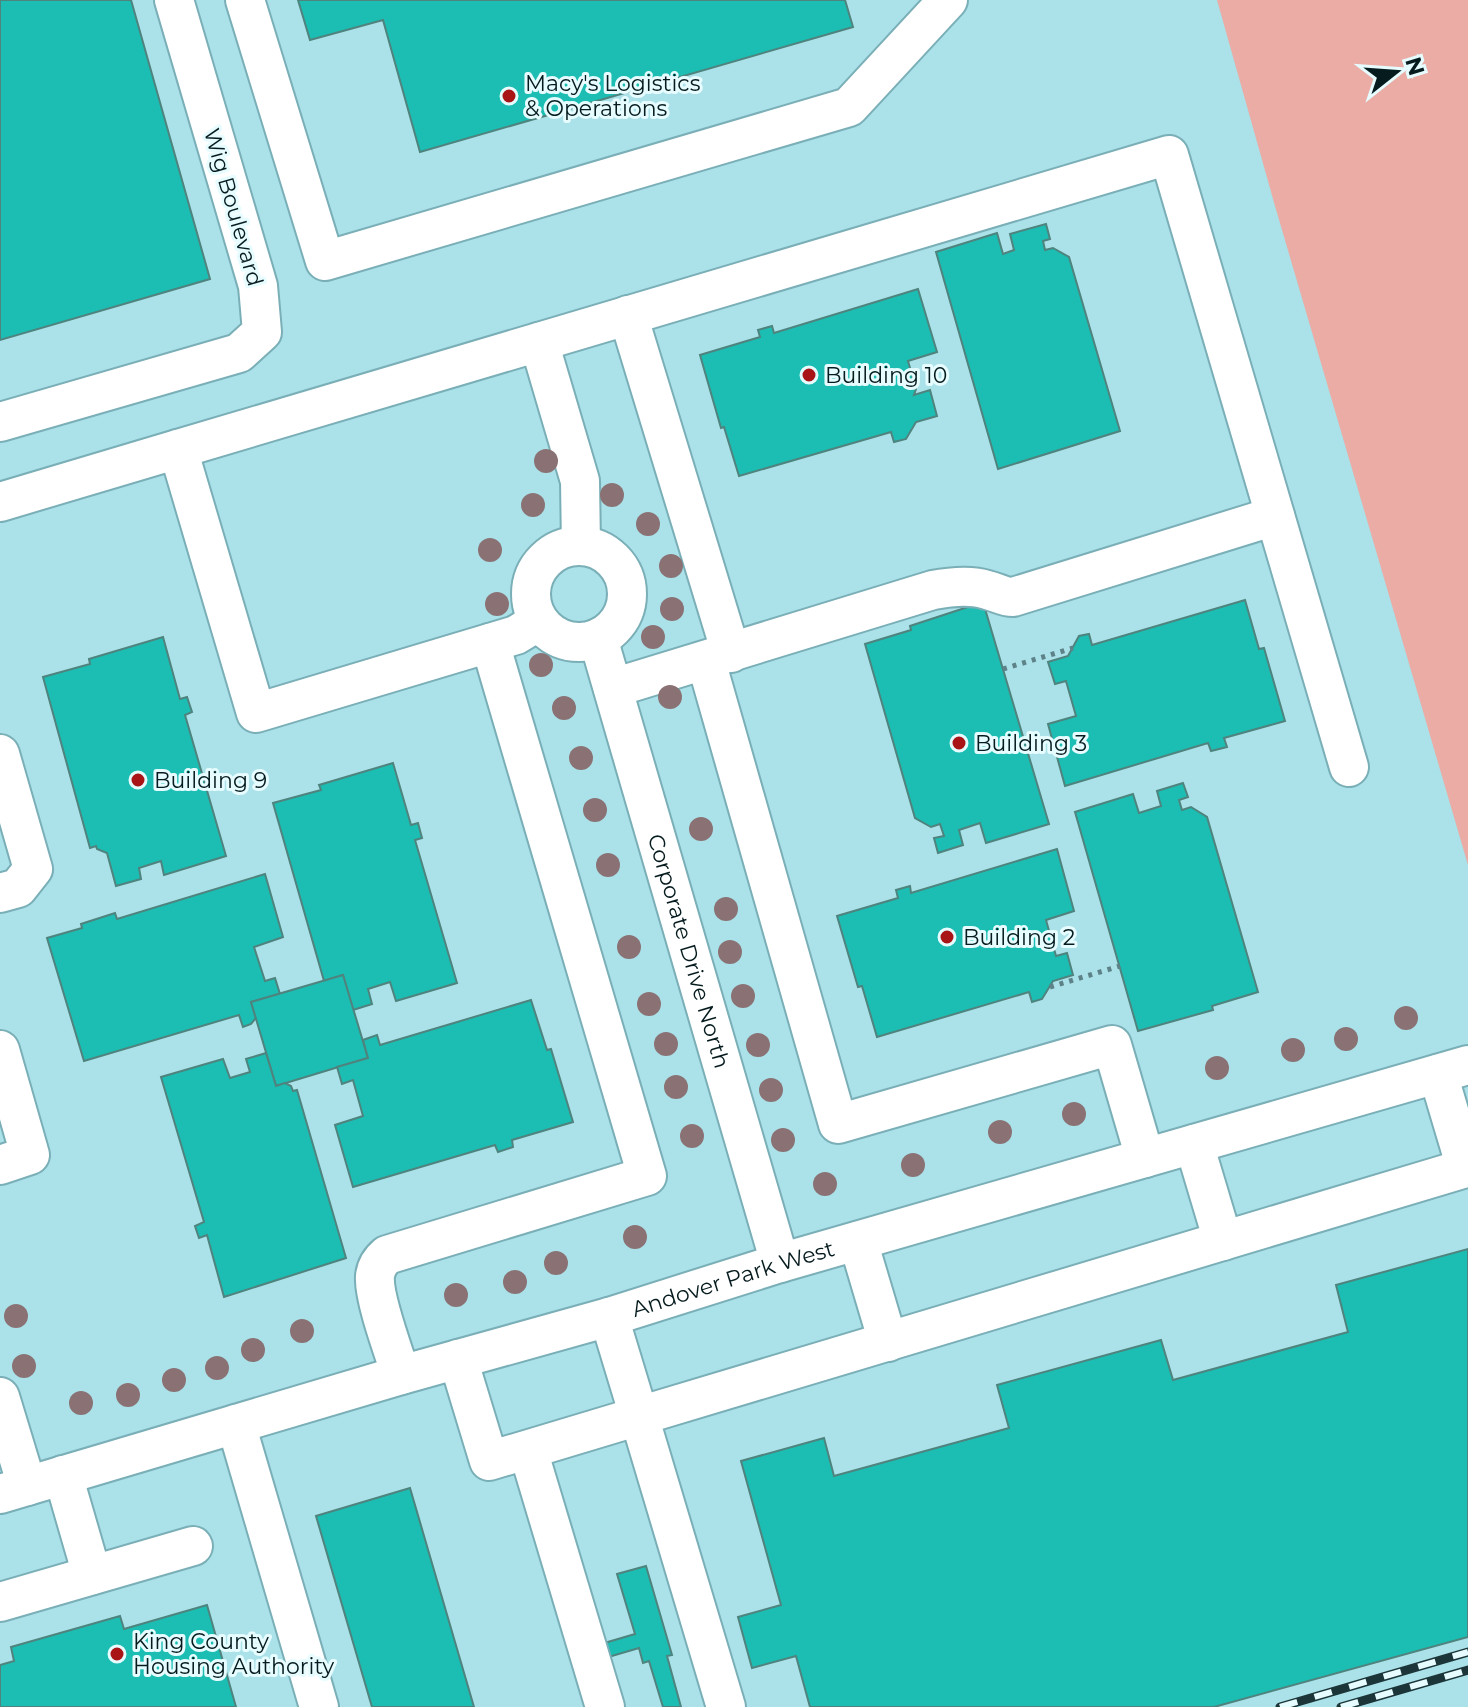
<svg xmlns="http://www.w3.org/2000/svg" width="1468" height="1707" font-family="Montserrat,sans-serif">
  <rect width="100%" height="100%" fill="#abe1e9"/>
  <!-- green -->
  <path fill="#eaaca4" d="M 1217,0 L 1468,0 L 1468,865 L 1275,206 Z"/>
  <!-- building -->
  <g fill="#1cbeb3" stroke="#4f837e" stroke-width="2">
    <path d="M 0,0 L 131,0 L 210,279 L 0,340 Z"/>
    <path d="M 298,0 L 845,0 L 853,27 L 420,152 L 383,20 L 310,40 Z"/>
    <path d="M 1046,224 L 1050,239 L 1043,241 L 1045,250 L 1053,248 L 1069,257 L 1120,431 L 998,469 L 936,252 L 997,233 L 1003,254 L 1014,250 L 1010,234 Z"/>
    <path d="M 918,289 L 937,352 L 908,361 L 916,389 L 914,395 L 930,390 L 937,416 L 916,422 L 906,439 L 894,442 L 891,432 L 739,476 L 724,427 L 721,428 L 700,355 L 760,337 L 758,330 L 772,326 L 774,333 Z"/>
    <path d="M 1245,600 L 1259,649 L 1264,648 L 1285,721 L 1224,738 L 1227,747 L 1211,751 L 1208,743 L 1065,786 L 1048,724 L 1076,716 L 1066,681 L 1055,684 L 1048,662 L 1068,656 L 1079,636 L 1089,634 L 1092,645 Z"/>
    <path d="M 983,602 L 1049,824 L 986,843 L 980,823 L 959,830 L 963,845 L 938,853 L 934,838 L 944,836 L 940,824 L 931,827 L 915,818 L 865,644 L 911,630 L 910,626 Z"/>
    <path d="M 163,637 L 180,699 L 187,697 L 192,712 L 185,715 L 226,856 L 164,875 L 161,861 L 139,868 L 141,879 L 116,886 L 107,853 L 97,849 L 96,846 L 90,848 L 43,677 L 90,664 L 89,659 Z"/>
    <path d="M 393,763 L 411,825 L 418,823 L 422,838 L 415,840 L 457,983 L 396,1001 L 390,982 L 368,989 L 372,1004 L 353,1010 L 343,975 L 324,981 L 273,803 L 321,790 L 319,785 Z"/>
    <path d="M 1183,783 L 1188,797 L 1179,800 L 1182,810 L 1191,807 L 1207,817 L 1258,992 L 1212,1006 L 1213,1010 L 1138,1031 L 1075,812 L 1133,794 L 1139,813 L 1161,806 L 1157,791 Z"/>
    <path d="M 1057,849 L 1074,911 L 1046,920 L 1056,956 L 1067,953 L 1073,975 L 1053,981 L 1042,999 L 1032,1002 L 1029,992 L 877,1037 L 862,986 L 858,987 L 837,916 L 898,898 L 896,890 L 910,886 L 911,893 Z"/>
    <path d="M 265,874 L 283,937 L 254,947 L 265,981 L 275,978 L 280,994 L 251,1002 L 256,1018 L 251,1024 L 243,1027 L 239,1015 L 84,1061 L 47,938 L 82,928 L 81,924 L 115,913 L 117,919 Z"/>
    <path d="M 343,975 L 368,1058 L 276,1086 L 251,1002 Z"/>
    <path d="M 531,1000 L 547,1050 L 551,1049 L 573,1122 L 512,1140 L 513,1147 L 498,1152 L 495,1145 L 353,1187 L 335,1125 L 363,1116 L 353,1080 L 342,1084 L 337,1067 L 368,1058 L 363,1040 L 377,1035 L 380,1045 Z"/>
    <path d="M 266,1053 L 276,1086 L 285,1083 L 291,1086 L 293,1091 L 297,1090 L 346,1258 L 224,1297 L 207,1235 L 199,1238 L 195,1226 L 204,1222 L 161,1077 L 223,1059 L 230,1078 L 250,1072 L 246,1059 Z"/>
    <path d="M 1468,1249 L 1468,1637 L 1214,1707 L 810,1707 L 796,1656 L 752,1668 L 738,1617 L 781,1605 L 741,1461 L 824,1438 L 834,1476 L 1009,1428 L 997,1385 L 1161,1340 L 1173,1380 L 1348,1332 L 1336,1285 Z"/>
    <path d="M 410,1488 L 474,1707 L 372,1707 L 316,1516 Z"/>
    <path d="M 646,1566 L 672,1655 L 667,1656 L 681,1707 L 663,1707 L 649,1661 L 643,1663 L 639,1648 L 605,1658 L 601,1644 L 635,1634 L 617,1574 Z"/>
    <path d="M 207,1605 L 236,1707 L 0,1707 L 0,1665 L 14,1661 L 11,1647 L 120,1616 L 124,1629 Z"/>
  </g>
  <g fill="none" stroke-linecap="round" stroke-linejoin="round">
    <defs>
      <g id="minor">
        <path d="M 245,0 L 325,261 L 849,107 L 948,0"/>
        <path d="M 628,315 L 731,653"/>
        <path d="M 539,342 L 580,481 L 581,546"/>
        <path d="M 0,422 L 239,353 L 262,332 L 258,286 L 174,0"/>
        <path d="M 0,502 L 178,449"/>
        <circle cx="579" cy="594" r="48"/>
        <path d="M 539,621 L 516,635 L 256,713 L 178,449 L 1169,155 L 1349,767"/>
        <path id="s1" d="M 598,638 L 780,1263"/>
        <path d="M 706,661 L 838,1124 L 1112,1045 L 1145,1158"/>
        <path d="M 613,688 L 933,590 C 949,587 972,585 987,590 C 997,592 1003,597 1013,597 L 1275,516"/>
        <path d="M 0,754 L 33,869 L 18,888 L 0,893"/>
        <path d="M 0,1050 L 30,1155 L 0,1165"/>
        <path d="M 1194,1144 L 1223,1241"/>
        <path d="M 858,1241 L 888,1342"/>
        <path d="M 458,1359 L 489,1461 L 639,1416 L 609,1317"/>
        <path d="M 401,1375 C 394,1353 373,1297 375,1276 C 376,1267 381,1260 387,1255 L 647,1176 L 490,643"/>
        <path d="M 0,1397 L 27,1486"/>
        <path d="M 236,1424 L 319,1707"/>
        <path d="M 528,1450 L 605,1707"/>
        <path d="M 63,1475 L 92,1575"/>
        <path id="s2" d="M 0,1494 L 401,1375 L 609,1317 L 780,1263 L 1468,1065"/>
        <path d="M 0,1602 L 193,1546"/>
        <path d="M 726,1707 L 639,1416 L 1466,1168 L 1438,1074"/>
      </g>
    </defs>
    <!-- minor casing -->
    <use href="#minor" stroke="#7aafb7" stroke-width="42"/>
    <!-- path -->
    <g stroke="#5d8389" stroke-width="5" stroke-dasharray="4 6" stroke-linecap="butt">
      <path d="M 1003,669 L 1073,648"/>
      <path d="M 1050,987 L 1120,966"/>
    </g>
    <!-- minor -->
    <use href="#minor" stroke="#fff" stroke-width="38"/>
    <defs>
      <g id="rail">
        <path d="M 1280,1707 L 1468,1652"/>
        <path d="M 1341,1707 L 1468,1670"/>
      </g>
    </defs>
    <!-- rail casing -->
    <use href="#rail" stroke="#1b3538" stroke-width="9"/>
    <!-- rail -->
    <use href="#rail" stroke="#e6fcff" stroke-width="6" stroke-dasharray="18" stroke-linecap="butt"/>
  </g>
  <!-- trees -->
  <g fill="#8a7274">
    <circle cx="546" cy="461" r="12"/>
    <circle cx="612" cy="495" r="12"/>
    <circle cx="533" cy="505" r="12"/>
    <circle cx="648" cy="524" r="12"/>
    <circle cx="490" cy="550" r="12"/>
    <circle cx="671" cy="566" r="12"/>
    <circle cx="497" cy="604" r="12"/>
    <circle cx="672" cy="609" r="12"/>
    <circle cx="653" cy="637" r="12"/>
    <circle cx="541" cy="665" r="12"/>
    <circle cx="670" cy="697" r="12"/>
    <circle cx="564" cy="708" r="12"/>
    <circle cx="581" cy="758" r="12"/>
    <circle cx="595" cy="810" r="12"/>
    <circle cx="701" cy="829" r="12"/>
    <circle cx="608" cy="865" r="12"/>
    <circle cx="726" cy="909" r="12"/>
    <circle cx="629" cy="947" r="12"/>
    <circle cx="730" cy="952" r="12"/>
    <circle cx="743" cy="996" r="12"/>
    <circle cx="649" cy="1004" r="12"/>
    <circle cx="1406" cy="1018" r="12"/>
    <circle cx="1346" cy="1039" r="12"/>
    <circle cx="666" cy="1044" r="12"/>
    <circle cx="758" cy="1045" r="12"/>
    <circle cx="1293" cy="1050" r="12"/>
    <circle cx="1217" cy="1068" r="12"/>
    <circle cx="676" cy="1087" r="12"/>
    <circle cx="771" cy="1090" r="12"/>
    <circle cx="1074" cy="1114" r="12"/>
    <circle cx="1000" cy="1132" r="12"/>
    <circle cx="692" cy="1136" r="12"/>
    <circle cx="783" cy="1140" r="12"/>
    <circle cx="913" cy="1165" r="12"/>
    <circle cx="825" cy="1184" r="12"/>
    <circle cx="635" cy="1237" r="12"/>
    <circle cx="556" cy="1263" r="12"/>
    <circle cx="515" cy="1282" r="12"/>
    <circle cx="456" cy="1295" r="12"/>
    <circle cx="16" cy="1316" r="12"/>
    <circle cx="302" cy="1331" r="12"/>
    <circle cx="253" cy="1350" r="12"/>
    <circle cx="24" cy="1366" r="12"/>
    <circle cx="217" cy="1368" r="12"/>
    <circle cx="174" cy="1380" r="12"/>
    <circle cx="128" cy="1395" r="12"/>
    <circle cx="81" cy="1403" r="12"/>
  </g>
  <!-- markers -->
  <g fill="#a91516" stroke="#e6fcff" stroke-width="3">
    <circle cx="509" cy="96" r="8"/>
    <circle cx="809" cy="375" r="8"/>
    <circle cx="959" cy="743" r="8"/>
    <circle cx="138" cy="780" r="8"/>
    <circle cx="947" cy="937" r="8"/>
    <circle cx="117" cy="1654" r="8"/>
  </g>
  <g text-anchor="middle" stroke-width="6" stroke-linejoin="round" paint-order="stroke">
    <!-- poi labels -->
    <g font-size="22" fill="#061b1e" stroke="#e6fcff" text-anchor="start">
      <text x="525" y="91">Macy's Logistics<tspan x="525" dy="25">&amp; Operations</tspan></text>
      <text x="825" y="383">Building 10</text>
      <text x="975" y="751">Building 3</text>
      <text x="154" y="788">Building 9</text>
      <text x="963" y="945">Building 2</text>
      <text x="133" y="1649">King County<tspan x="133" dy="25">Housing Authority</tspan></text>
    </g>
    <!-- street labels -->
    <g font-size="22" fill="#061b1e" stroke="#e6fcff">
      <text transform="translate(234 207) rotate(74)" y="8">Wig Boulevard</text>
      <text dy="8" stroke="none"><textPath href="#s1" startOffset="326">Corporate Drive North</textPath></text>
      <text dy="8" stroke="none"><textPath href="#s2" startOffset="764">Andover Park West</textPath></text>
    </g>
  </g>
  <!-- north arrow -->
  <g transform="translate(1396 72) rotate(73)" stroke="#e6fcff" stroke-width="6" paint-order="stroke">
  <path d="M0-6L14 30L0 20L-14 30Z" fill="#061b1e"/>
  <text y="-12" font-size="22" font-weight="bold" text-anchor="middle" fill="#061b1e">N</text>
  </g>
</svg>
